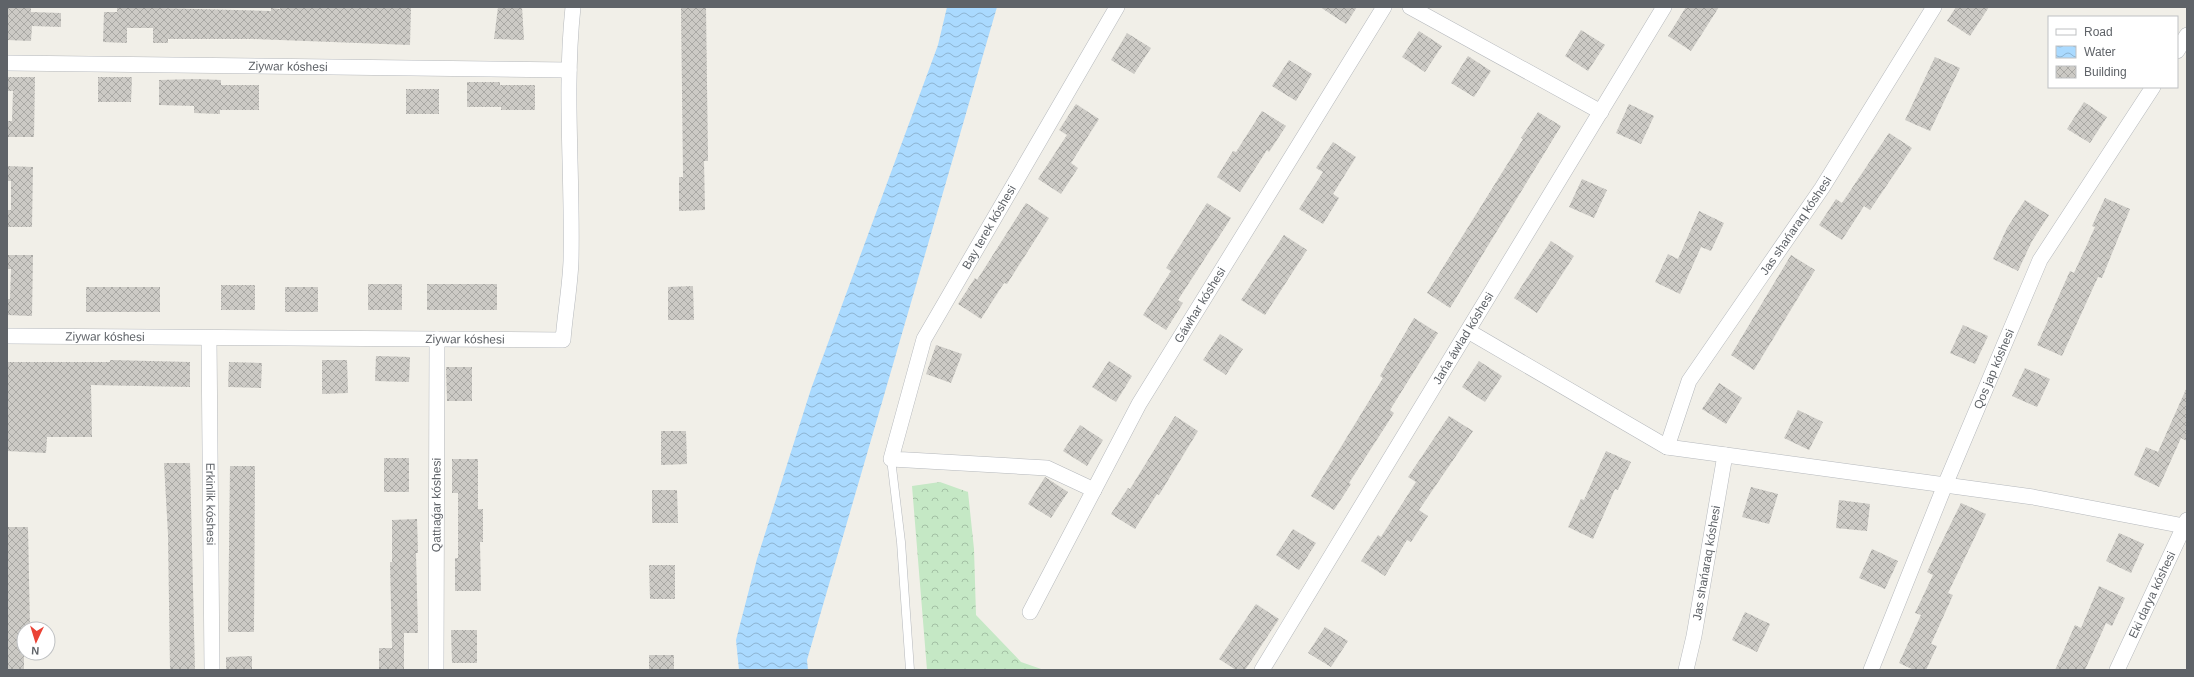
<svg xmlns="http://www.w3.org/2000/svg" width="2194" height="677" font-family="Helvetica,sans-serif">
  <defs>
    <pattern id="forest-crowns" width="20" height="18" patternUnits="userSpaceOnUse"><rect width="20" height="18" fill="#c5e8c5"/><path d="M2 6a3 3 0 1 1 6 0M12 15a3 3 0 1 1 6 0" fill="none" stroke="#a3c0a4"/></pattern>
    <pattern id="water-waves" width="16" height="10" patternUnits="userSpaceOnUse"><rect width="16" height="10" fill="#aadaff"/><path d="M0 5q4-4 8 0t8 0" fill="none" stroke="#8eb4d2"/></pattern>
    <pattern id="building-cross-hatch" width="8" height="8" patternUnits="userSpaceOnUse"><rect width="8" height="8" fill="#cccac5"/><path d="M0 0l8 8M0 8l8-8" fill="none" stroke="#a9a8a4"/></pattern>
  </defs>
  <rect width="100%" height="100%" fill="#f1efe8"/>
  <!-- forest -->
  <path fill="url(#forest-crowns)" d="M 940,482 L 968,492 L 974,549 L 976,615 L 1021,662 L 1044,670 L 927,670 L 912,486 Z"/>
  <!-- water -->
  <path fill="url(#water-waves)" d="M 947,7 L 997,7 L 807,660 L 808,670 L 739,670 L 736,640 L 757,559 L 811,389 L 938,45 Z"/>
  <!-- building -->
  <g fill="url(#building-cross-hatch)">
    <path d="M 7,7 L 31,7 L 31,12 L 61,13 L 61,27 L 32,26 L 31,41 L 7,40 Z"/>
    <path d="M 117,7 L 271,11 L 271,8 L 280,9 L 281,7 L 411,7 L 410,45 L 252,39 L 168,39 L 168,43 L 153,43 L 153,28 L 127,28 L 127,43 L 103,42 L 104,12 L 117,12 Z"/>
    <path d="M 498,7 L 522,7 L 524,40 L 494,39 Z"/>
    <path d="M 681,7 L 706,7 L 708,161 L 704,161 L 705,210 L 679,211 L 679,177 L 683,177 Z"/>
    <path d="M 1320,7 L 1357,7 L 1346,24 Z"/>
    <path d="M 1686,7 L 1719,7 L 1691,51 L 1668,36 Z"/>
    <path d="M 1956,7 L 1989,7 L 1970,36 L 1947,21 Z"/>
    <path d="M 1581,30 L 1605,45 L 1588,71 L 1565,56 Z"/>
    <path d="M 1419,31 L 1442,46 L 1425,72 L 1402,57 Z"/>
    <path d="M 1127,33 L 1151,48 L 1134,74 L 1111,60 Z"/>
    <path d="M 1468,56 L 1491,71 L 1474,97 L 1451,83 Z"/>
    <path d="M 1935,57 L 1960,68 L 1930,131 L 1905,120 Z"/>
    <path d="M 1289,60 L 1312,74 L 1296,101 L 1272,86 Z"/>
    <path d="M 7,77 L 35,77 L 34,137 L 7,137 L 7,121 L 12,121 L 13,91 L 7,91 Z"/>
    <path d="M 98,77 L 132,77 L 131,102 L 98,102 Z"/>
    <path d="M 196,79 L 221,80 L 221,85 L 259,85 L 259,110 L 220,110 L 220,114 L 194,113 L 194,106 L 159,105 L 159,80 Z"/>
    <path d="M 467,82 L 500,82 L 500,85 L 535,85 L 535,110 L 501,110 L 501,107 L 467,107 Z"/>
    <rect x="406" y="89" width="33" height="25"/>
    <path d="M 2084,102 L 2107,117 L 2090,143 L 2067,129 Z"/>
    <path d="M 1076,104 L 1099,119 L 1071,163 L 1078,168 L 1061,194 L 1038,179 L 1067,135 L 1059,130 Z"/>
    <path d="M 1629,104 L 1654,116 L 1641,144 L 1616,133 Z"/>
    <path d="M 1262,111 L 1286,126 L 1269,152 L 1267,150 L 1240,192 L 1217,177 L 1233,151 L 1236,152 Z"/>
    <path d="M 1538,112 L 1561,126 L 1450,308 L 1427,293 L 1523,139 L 1521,138 Z"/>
    <path d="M 1889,133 L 1912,148 L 1870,210 L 1864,206 L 1842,240 L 1819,225 L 1836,199 L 1842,203 Z"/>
    <path d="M 1333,142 L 1356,157 L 1333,194 L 1339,198 L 1323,224 L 1299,209 L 1323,172 L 1316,168 Z"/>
    <path d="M 7,166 L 33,167 L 32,227 L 7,227 L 7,210 L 11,210 L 11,181 L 7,181 Z"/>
    <path d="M 1582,179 L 1607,190 L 1594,218 L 1569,207 Z"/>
    <path d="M 2105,198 L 2130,209 L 2102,278 L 2098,277 L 2062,356 L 2037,345 L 2070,271 L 2074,273 L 2095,227 L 2092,226 Z"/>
    <path d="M 2025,200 L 2049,215 L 2032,241 L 2018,271 L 1993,259 L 2007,228 Z"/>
    <path d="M 1026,203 L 1049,218 L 1007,284 L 1004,283 L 981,319 L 958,304 L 975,278 L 977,280 Z"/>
    <path d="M 1207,203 L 1231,218 L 1178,300 L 1183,303 L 1166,330 L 1143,315 L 1171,271 L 1166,268 Z"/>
    <path d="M 1699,211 L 1724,223 L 1711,251 L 1701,247 L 1680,294 L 1655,282 L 1668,254 L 1678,259 Z"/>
    <path d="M 1284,235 L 1307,250 L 1265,315 L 1241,300 Z"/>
    <path d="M 1551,241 L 1574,256 L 1537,313 L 1514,298 Z"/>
    <path d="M 7,255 L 33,255 L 32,316 L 7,315 L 7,299 L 10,299 L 11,269 L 7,269 Z"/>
    <path d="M 1791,255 L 1815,270 L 1754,370 L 1731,355 Z"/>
    <rect x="368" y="284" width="34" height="26"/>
    <rect x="427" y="284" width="70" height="26"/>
    <rect x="221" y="285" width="34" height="25"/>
    <path d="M 693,286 L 694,320 L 668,320 L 668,287 Z"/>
    <rect x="86" y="287" width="74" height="25"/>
    <rect x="285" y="287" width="33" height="25"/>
    <path d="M 1414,318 L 1438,333 L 1390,410 L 1394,413 L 1349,483 L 1351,484 L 1334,510 L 1311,496 L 1383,378 L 1380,376 Z"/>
    <path d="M 1963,325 L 1988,336 L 1975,364 L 1950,353 Z"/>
    <path d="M 1220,334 L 1243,349 L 1226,375 L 1203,360 Z"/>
    <path d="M 936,345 L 962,354 L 951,383 L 926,374 Z"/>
    <path d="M 376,356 L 410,357 L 409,382 L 375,381 Z"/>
    <path d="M 110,360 L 190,362 L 190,387 L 91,385 L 92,437 L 47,437 L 46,453 L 7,451 L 7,362 L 110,362 Z"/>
    <path d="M 322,360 L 347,360 L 348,393 L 322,394 Z"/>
    <path d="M 1109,361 L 1132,376 L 1116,402 L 1092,387 Z"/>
    <path d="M 1479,361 L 1502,376 L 1485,402 L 1462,387 Z"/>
    <path d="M 229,362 L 262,363 L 261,388 L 228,387 Z"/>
    <path d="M 446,367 L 472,367 L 472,401 L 447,401 Z"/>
    <path d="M 2025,368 L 2050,379 L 2037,407 L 2012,396 Z"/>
    <path d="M 1719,383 L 1742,398 L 1726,424 L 1702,409 Z"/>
    <path d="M 2187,387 L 2187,441 L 2181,438 L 2159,487 L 2134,475 L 2146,447 L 2158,452 Z"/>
    <path d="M 1798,410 L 1823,422 L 1809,450 L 1784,438 Z"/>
    <path d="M 1175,416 L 1198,431 L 1159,495 L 1157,494 L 1135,529 L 1111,514 L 1128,488 L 1130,489 Z"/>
    <path d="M 1449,416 L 1473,431 L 1419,510 L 1428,516 L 1411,542 L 1407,540 L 1385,576 L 1361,561 L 1378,535 L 1381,537 L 1416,482 L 1408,477 Z"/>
    <path d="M 1080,425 L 1103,440 L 1087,466 L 1063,451 Z"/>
    <path d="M 661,431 L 686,431 L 687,464 L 661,465 Z"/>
    <path d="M 1606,451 L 1631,462 L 1618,490 L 1615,489 L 1593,539 L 1568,527 L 1581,499 L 1584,500 Z"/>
    <rect x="384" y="458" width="25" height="34"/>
    <path d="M 452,459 L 478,459 L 478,509 L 483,509 L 483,542 L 480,542 L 481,591 L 455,591 L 455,558 L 458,558 L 458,493 L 452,493 Z"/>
    <path d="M 164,463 L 190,463 L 195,670 L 170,670 L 168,535 Z"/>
    <path d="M 230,466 L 255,466 L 254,632 L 228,632 Z"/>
    <path d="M 1045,477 L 1068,492 L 1051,518 L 1028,504 Z"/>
    <path d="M 1751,487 L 1778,494 L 1769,524 L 1742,517 Z"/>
    <path d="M 652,490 L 677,490 L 678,523 L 652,523 Z"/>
    <path d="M 1839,500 L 1870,504 L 1867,531 L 1836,528 Z"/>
    <path d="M 1961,503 L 1986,514 L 1948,593 L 1953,595 L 1931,644 L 1937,646 L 1926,670 L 1914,670 L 1899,663 L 1921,615 L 1915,613 L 1933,575 L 1927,572 Z"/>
    <path d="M 417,519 L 418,553 L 416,553 L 418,633 L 404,633 L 404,670 L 379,670 L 379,648 L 392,648 L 390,562 L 392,562 L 392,520 Z"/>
    <path d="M 7,527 L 28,527 L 30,629 L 24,629 L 24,670 L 7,670 Z"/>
    <path d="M 1293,529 L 1316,543 L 1299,570 L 1276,555 Z"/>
    <path d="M 2119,533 L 2144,544 L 2131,573 L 2106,561 Z"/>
    <path d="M 1872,549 L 1898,561 L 1885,589 L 1859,578 Z"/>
    <path d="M 649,565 L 675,565 L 675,599 L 650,599 Z"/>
    <path d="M 2099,586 L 2125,598 L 2112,626 L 2106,623 L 2085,670 L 2055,670 L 2075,625 L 2081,628 Z"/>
    <path d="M 1256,604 L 1279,619 L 1245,670 L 1236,670 L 1219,659 Z"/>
    <path d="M 1745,612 L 1770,624 L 1757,652 L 1732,640 Z"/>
    <path d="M 1325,627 L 1348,641 L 1331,667 L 1308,653 Z"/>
    <path d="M 451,630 L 477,630 L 477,663 L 452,663 Z"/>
    <rect x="649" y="655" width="25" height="15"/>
    <path d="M 252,656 L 252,670 L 226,670 L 226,657 Z"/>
  </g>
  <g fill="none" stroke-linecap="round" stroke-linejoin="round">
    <defs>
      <path id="service" d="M 891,459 L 901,542 L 910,670"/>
      <g id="minor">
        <path d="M 1410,7 L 1601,112"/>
        <path d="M 2177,51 L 2187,35"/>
        <path id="s1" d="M 7,63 L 569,70"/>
        <path d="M 1468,331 L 1667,447 L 2033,497 L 2184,526"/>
        <path id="s2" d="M 7,336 L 563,340 C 565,314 570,287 571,261 C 573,176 564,92 573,7"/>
        <path id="s3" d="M 209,338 L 212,670"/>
        <path id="s4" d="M 1667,447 L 1689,381 L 1822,188 L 1934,7"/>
        <path id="s5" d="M 1094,490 L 1047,468 L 891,459 L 924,339 L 1117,7"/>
        <path id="s6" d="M 1030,612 L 1139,404 L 1384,7"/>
        <path id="s7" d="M 436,670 L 437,339"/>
        <path id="s8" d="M 1262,670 L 1664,7"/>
        <path id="s9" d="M 1686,670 L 1694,636 L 1725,455"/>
        <path id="s10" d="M 1871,670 L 1945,485 L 2040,260 L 2153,87"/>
        <path id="s11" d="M 2117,670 L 2187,520"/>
      </g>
    </defs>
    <!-- service casing -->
    <use href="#service" stroke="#b5b8bc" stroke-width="9"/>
    <!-- minor casing -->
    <use href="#minor" stroke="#b5b8bc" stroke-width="16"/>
    <!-- service -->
    <use href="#service" stroke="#fff" stroke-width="8"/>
    <!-- minor -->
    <use href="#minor" stroke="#fff" stroke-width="15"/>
  </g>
  <g text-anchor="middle" stroke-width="3" stroke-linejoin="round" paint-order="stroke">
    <!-- street labels -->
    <g font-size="12" fill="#5f6368" stroke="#fff">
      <text dy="4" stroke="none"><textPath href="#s1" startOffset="281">Ziywar kóshesi</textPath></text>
      <text dy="4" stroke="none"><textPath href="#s4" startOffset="258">Jas shańaraq kóshesi</textPath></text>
      <text dy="4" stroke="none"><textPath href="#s5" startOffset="462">Bay terek kóshesi</textPath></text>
      <text dy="4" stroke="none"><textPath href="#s6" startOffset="351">Gáwhar kóshesi</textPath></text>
      <text dy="4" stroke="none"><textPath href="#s2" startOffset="98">Ziywar kóshesi</textPath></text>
      <text dy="4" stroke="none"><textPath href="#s2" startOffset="458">Ziywar kóshesi</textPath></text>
      <text dy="4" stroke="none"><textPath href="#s8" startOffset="388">Jańa áwlad kóshesi</textPath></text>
      <text dy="4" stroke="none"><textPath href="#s10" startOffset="325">Qos jap kóshesi</textPath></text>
      <text dy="4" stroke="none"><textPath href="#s3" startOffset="166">Erkinlik kóshesi</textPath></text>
      <text dy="4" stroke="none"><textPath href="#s7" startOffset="165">Qattıaǵar kóshesi</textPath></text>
      <text dy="4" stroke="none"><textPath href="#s9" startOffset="109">Jas shańaraq kóshesi</textPath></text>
      <text dy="4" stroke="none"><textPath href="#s11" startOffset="83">Eki darya kóshesi</textPath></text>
    </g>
  </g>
  <!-- border -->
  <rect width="2194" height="677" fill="none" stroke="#5f6368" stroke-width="16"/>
  <!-- legend -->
  <rect x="2048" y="16" width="130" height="72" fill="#ffffff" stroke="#bfc1c3"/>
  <rect x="2056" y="29" width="20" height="6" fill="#ffffff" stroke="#bfc1c3"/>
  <text x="2084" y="36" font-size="12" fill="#5f6368">Road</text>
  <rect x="2056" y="46" width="20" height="12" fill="url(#water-waves)" stroke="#bfc1c3"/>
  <text x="2084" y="56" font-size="12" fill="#5f6368">Water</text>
  <rect x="2056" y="66" width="20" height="12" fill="url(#building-cross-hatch)" stroke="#bfc1c3"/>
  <text x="2084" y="76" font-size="12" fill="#5f6368">Building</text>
  <!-- north arrow -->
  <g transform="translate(36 641) rotate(184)"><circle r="19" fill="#ffffff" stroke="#bfc1c3"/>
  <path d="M0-3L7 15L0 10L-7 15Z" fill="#ea4335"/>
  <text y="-6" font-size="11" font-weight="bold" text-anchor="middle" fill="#5f6368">N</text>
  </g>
</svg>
